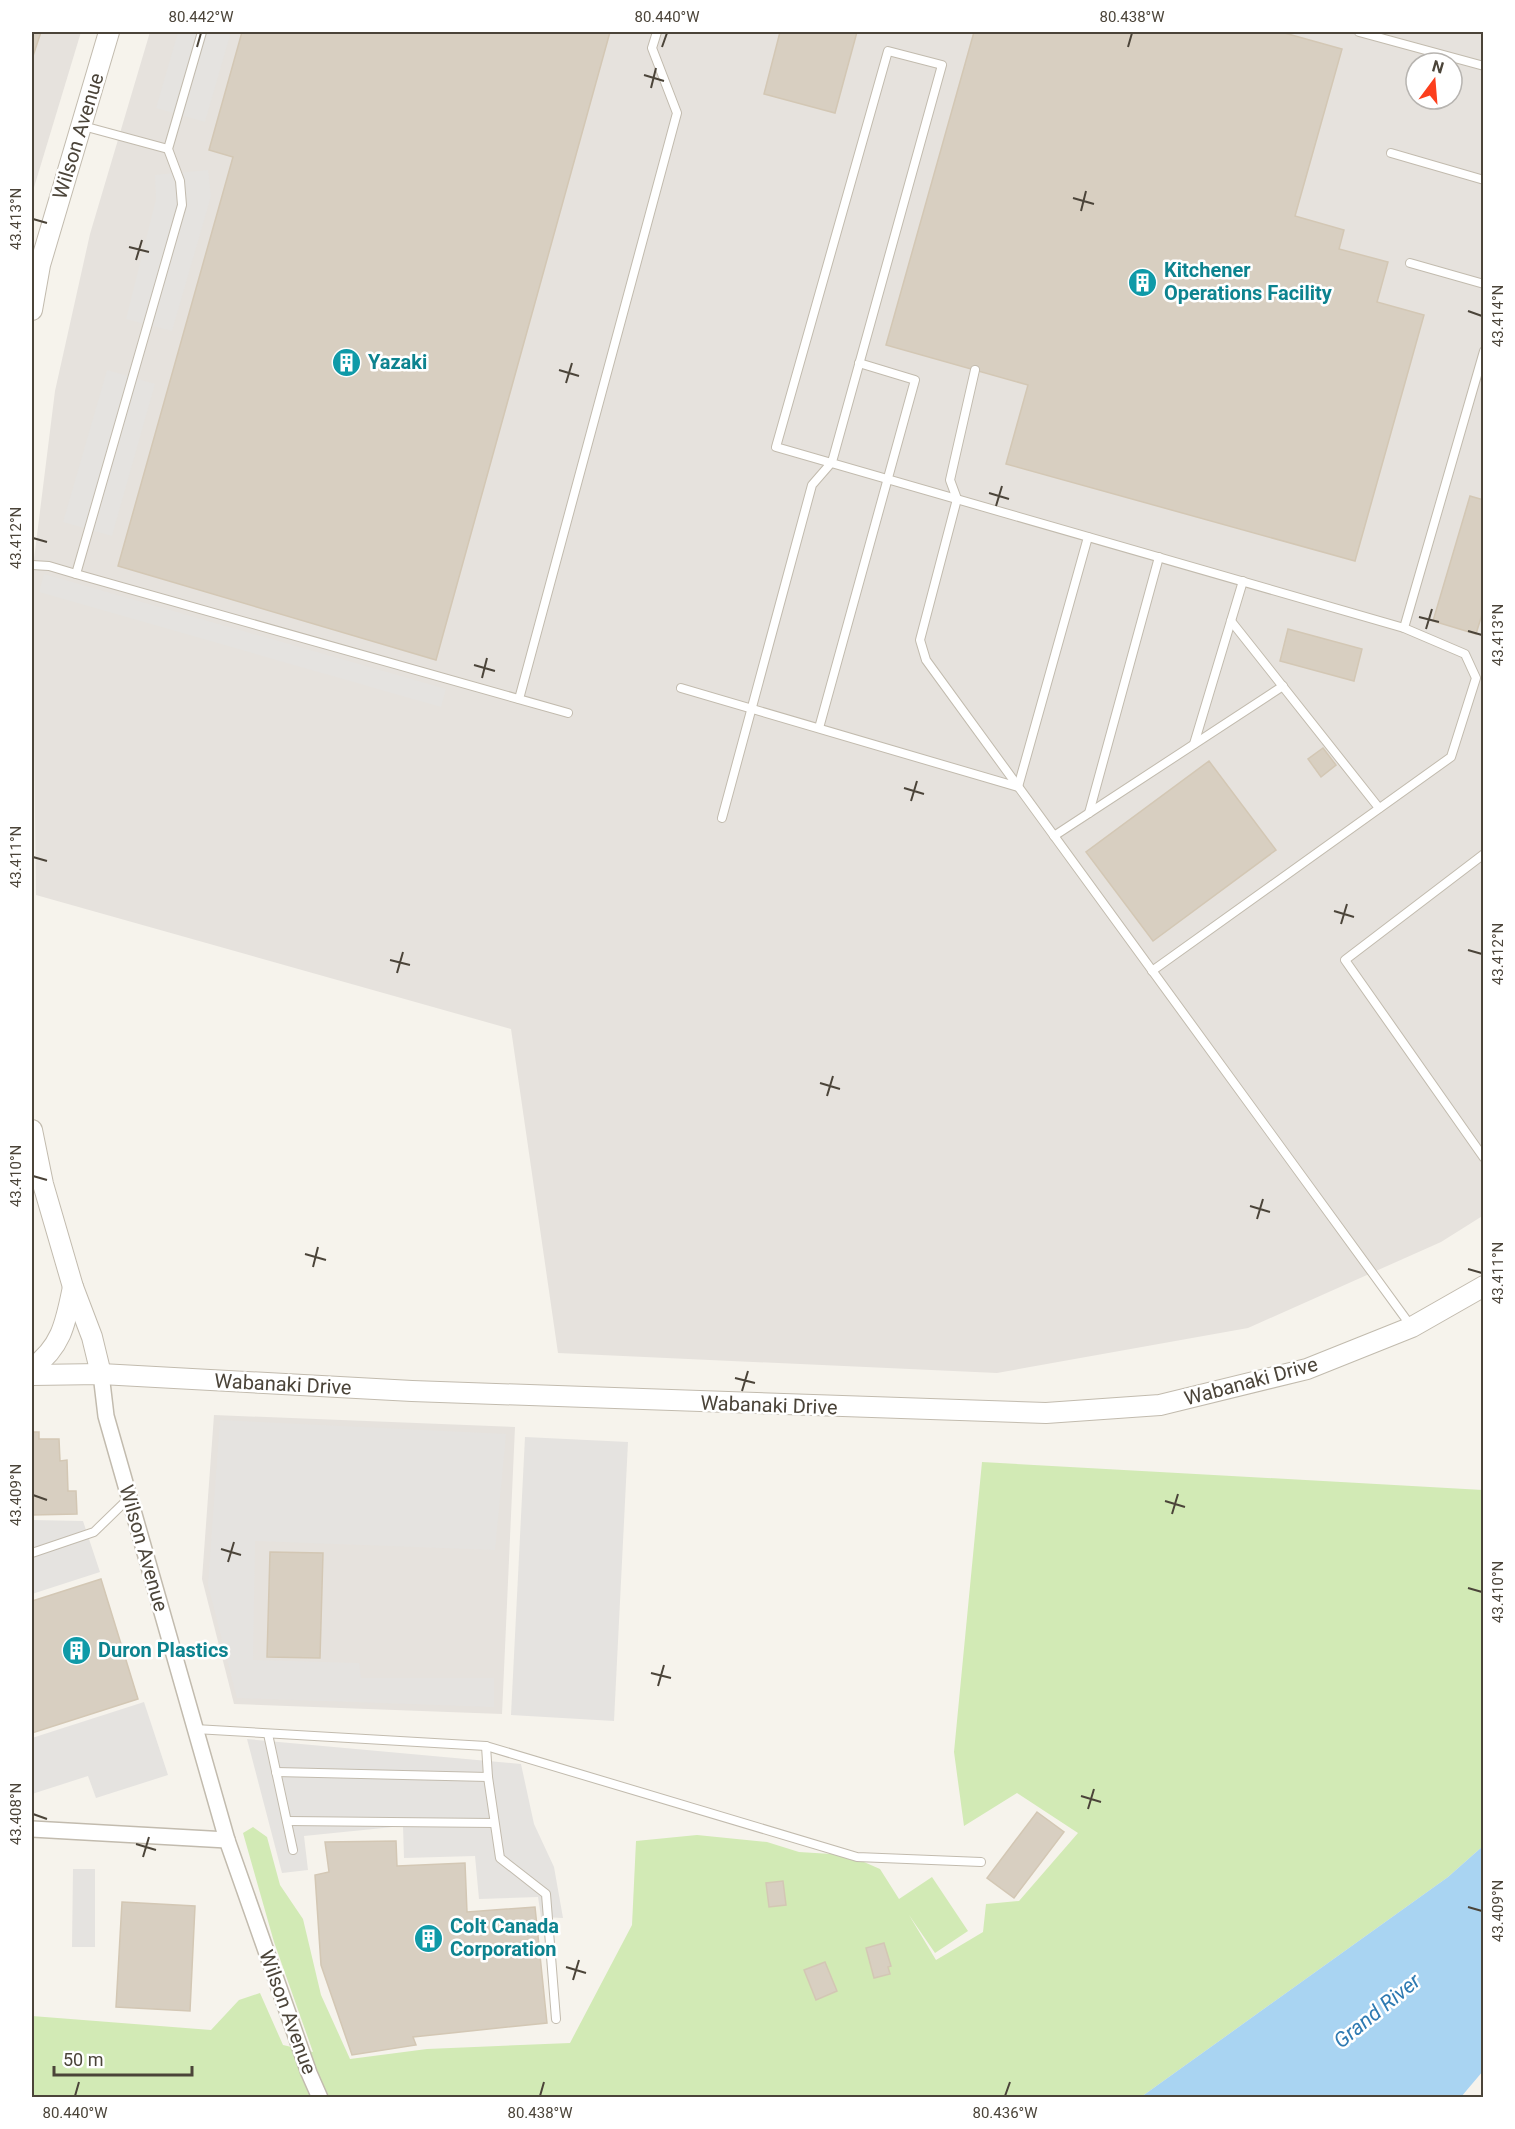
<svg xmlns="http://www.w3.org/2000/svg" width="1515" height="2129" font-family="Roboto,sans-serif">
  <rect width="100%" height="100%" fill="#f6f3ec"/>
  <!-- industrial -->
  <g fill="#e6e2dd" fill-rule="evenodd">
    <path d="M 32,32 L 81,32 L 32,194 Z"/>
    <path d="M 150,32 L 1483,32 L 1484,1215 L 1441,1242 L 1248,1328 L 997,1373 L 558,1353 L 511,1029 L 36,895 L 32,575 L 55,391 L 90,234 ZM 1416,63 L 1452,63 L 1452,99 L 1416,99 Z"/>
    <path d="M 214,1415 L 515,1427 L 502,1714 L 234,1704 L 202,1579 Z"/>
  </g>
  <!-- green -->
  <path fill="#d2eab5" d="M 982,1462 L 1483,1490 L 1483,1846 L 1448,1877 L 1141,2097 L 32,2097 L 32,2016 L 211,2030 L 239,2000 L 260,1993 L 283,2045 L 313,2052 L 274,1942 L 243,1833 L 253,1827 L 267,1837 L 280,1885 L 303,1919 L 321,1995 L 350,2059 L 427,2049 L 570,2043 L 632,1925 L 636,1841 L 697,1835 L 767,1842 L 799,1852 L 848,1855 L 880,1869 L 899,1899 L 932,1877 L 968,1931 L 935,1953 L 909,1915 L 936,1960 L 983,1932 L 986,1904 L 1019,1901 L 1078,1833 L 1017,1793 L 964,1826 L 954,1752 Z"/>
  <!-- parking -->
  <g fill="#e5e3e0">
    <path d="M 178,32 L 231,32 L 205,122 L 156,108 Z"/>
    <path d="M 208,170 L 211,196 L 172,331 L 126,319 L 156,199 L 155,175 Z"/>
    <path d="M 107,370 L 155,384 L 112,536 L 63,522 Z"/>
    <path d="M 44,574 L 446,689 L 441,707 L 39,592 Z"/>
    <path d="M 220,1420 L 506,1434 L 495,1550 L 255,1541 L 253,1660 L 359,1663 L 361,1678 L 494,1678 L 494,1707 L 237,1698 L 208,1585 Z"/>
    <path d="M 525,1437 L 628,1442 L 614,1721 L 511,1715 Z"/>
    <path d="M 32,1520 L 83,1521 L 100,1572 L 32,1594 Z"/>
    <path d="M 144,1702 L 168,1775 L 96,1798 L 88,1776 L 32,1794 L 32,1738 Z"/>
    <path d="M 247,1739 L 521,1764 L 534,1824 L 554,1867 L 563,1918 L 541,1917 L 538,1897 L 479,1899 L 475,1856 L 404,1858 L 403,1826 L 304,1836 L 308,1870 L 282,1873 Z"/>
    <path d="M 73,1869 L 95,1869 L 95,1947 L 72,1947 Z"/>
  </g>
  <!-- water -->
  <path fill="#a9d4f2" d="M 1483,1846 L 1483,2071 L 1461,2097 L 1141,2097 L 1448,1877 Z"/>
  <!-- building -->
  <g fill="#d8cfc1" stroke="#d3c7b4" stroke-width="1.5">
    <path d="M 32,32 L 41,32 L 32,59 Z"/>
    <path d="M 242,32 L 610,32 L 436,660 L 118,566 L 233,157 L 209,150 Z"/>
    <path d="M 780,32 L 857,32 L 835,113 L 764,94 Z"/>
    <path d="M 974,32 L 1281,32 L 1342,49 L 1295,216 L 1344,230 L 1339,249 L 1388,262 L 1377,302 L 1424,315 L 1355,561 L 1006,464 L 1028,385 L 886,345 Z"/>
    <path d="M 1470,496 L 1484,500 L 1484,608 L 1476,634 L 1433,621 Z"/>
    <path d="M 1288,629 L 1362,649 L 1354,681 L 1280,661 Z"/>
    <path d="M 1323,748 L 1336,765 L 1321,777 L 1308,759 Z"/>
    <path d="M 1209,761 L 1276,850 L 1153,941 L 1086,852 Z"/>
    <path d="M 32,1432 L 39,1432 L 39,1439 L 59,1439 L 60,1461 L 67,1460 L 68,1491 L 76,1491 L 77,1514 L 32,1515 Z"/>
    <path d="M 270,1552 L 323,1553 L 320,1658 L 267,1657 Z"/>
    <path d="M 101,1579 L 138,1699 L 32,1733 L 32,1601 Z"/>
    <path d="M 1037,1812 L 1064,1832 L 1014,1898 L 987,1878 Z"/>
    <path d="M 396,1841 L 397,1866 L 465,1863 L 467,1912 L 535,1907 L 547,2023 L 413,2037 L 416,2045 L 352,2055 L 321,1965 L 315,1875 L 329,1872 L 325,1842 Z"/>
    <path d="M 783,1881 L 786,1905 L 769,1907 L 766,1883 Z"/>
    <path d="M 122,1902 L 195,1906 L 190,2011 L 116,2007 Z"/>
    <path d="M 884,1943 L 891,1966 L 888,1967 L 890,1974 L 874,1978 L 866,1948 Z"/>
    <path d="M 825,1962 L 837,1991 L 816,2000 L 804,1970 Z"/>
  </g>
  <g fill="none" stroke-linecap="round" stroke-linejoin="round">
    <defs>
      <g id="service">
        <path d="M 1359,32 L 1484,66"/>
        <path d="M 83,126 L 168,149"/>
        <path d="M 1391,153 L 1484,180"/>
        <path d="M 1410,263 L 1484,284"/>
        <path d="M 975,370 L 950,480 L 957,499 L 920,640 L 926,660 L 1411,1326"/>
        <path d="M 32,565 L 49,566 L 76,574 L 568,713"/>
        <path d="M 76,574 L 182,205 L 180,181 L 168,149 L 202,32"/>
        <path d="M 1231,621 L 1379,808"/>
        <path d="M 1404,628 L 1484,351"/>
        <path d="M 681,688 L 1018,787 L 1088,537"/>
        <path d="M 519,699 L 677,113 L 652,48 L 657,32"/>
        <path d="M 819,728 L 915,380 L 859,363"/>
        <path d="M 1194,744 L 1243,581"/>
        <path d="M 1089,813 L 1159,557"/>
        <path d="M 722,818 L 812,485 L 832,462 L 942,65 L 888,51 L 776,447 L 1404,628 L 1465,654 L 1476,678 L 1451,757 L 1152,971"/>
        <path d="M 1054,836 L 1283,686"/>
        <path d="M 1484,854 L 1345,960 L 1484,1158"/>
        <path d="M 32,1553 L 94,1532 L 129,1498"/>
        <path d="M 195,1729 L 486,1746 L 857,1857 L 981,1862"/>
        <path d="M 268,1734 L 293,1850"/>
        <path d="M 276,1772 L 488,1777 L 486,1746"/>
        <path d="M 488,1777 L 500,1858 L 546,1894 L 556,2019"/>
        <path d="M 287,1821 L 494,1823"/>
      </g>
      <g id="minor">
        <path d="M 101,1374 L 106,1416 L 227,1840 L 309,2073 L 320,2098"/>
        <path d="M 32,1829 L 227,1840"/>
      </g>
      <g id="tertiary">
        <path d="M 32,310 L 40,265 L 109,32"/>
        <path d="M 32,1130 L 43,1184 L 73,1287 L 92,1337 L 101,1374"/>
        <path d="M 32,1368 C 62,1347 66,1321 73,1287"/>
        <path d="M 32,1375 L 101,1374 L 412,1391 L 1046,1413 L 1160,1405 L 1307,1369 L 1412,1327 L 1484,1286"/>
      </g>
    </defs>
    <!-- service casing -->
    <use href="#service" stroke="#c2bbae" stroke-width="10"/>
    <!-- minor casing -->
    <use href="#minor" stroke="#c2bbae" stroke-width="18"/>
    <!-- tertiary casing -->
    <use href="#tertiary" stroke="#c2bbae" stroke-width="22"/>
    <!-- service -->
    <use href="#service" stroke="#fff" stroke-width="8"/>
    <!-- minor -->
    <use href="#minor" stroke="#fff" stroke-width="15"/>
    <!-- tertiary -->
    <use href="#tertiary" stroke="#fff" stroke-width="20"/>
  </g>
  <!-- ticks -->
  <path fill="none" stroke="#4b4439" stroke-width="2" d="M 197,47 L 201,33M 662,47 L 667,33M 1128,47 L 1132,33M 644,75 L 664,81M 651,88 L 656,68M 1073,198 L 1094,204M 1081,211 L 1086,191M 33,219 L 47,223M 129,247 L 149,252M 136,260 L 142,240M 1468,311 L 1482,316M 559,370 L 579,376M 566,383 L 572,363M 989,493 L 1009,499M 996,506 L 1002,486M 33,538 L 47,542M 1419,617 L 1439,622M 1426,629 L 1432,609M 1468,631 L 1482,635M 474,665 L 495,671M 482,678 L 487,658M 904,788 L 924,794M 911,801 L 917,781M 33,857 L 47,861M 1334,911 L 1354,917M 1341,924 L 1347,904M 1468,950 L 1482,954M 390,960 L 410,965M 397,973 L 403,952M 820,1083 L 840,1089M 827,1096 L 833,1076M 33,1176 L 47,1180M 1250,1206 L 1270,1212M 1257,1219 L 1263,1199M 305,1254 L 326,1260M 313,1267 L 318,1247M 1468,1269 L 1482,1273M 735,1378 L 755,1383M 742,1391 L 748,1371M 33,1495 L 47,1500M 1165,1501 L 1185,1507M 1172,1514 L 1178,1494M 221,1549 L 241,1555M 228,1562 L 234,1542M 1468,1588 L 1482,1592M 651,1673 L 671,1678M 658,1686 L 664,1665M 1081,1796 L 1101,1802M 1088,1809 L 1094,1789M 33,1814 L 47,1819M 136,1844 L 156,1850M 143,1857 L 149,1837M 1468,1907 L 1482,1911M 566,1967 L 586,1973M 573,1980 L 579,1960M 75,2096 L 79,2082M 540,2096 L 544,2082M 1005,2096 L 1010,2082"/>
  <!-- icons -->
  <defs>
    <symbol id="building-disc" viewBox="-11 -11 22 22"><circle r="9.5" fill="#0f9aa8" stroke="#fff"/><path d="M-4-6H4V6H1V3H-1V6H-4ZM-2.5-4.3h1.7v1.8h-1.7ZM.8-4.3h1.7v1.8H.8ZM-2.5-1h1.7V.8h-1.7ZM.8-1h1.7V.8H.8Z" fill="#fff"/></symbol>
  </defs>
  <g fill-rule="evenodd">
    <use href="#building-disc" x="1126" y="266" width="33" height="33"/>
    <use href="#building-disc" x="330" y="346" width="33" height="33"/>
    <use href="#building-disc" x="60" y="1634" width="33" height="33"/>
    <use href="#building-disc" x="412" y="1922" width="33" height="33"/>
  </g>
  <g text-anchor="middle" stroke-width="5" stroke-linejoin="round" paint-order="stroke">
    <!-- street labels -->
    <g font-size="20" fill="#4b4439" stroke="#fff">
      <text transform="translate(78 136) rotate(-73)" y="7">Wilson Avenue</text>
      <text transform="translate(1251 1381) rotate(-15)" y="7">Wabanaki Drive</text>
      <text transform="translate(283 1384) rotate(3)" y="7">Wabanaki Drive</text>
      <text transform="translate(769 1405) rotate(2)" y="7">Wabanaki Drive</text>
      <text transform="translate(144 1548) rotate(74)" y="7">Wilson Avenue</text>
      <text transform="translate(288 2012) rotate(70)" y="7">Wilson Avenue</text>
    </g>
    <!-- culture labels -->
    <g font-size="20" font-weight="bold" fill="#0d838f" stroke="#fff" text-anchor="start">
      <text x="1164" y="277">Kitchener<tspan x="1164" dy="23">Operations Facility</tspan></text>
      <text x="368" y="369">Yazaki</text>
      <text x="98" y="1657">Duron Plastics</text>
      <text x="450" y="1933">Colt Canada<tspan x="450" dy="23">Corporation</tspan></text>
    </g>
    <!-- water labels -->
    <g font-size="21" font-style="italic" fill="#2e7ab2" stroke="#fff">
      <text transform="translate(1377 2011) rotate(-39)" y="7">Grand River</text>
    </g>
  </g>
  <!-- border -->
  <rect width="1515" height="2129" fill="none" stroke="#ffffff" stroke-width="66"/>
  <!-- north arrow -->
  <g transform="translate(1434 81) rotate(16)"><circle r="28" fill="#ffffff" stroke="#b7b4b0" stroke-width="1.5"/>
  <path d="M0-4.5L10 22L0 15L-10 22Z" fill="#fc3f1d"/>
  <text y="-9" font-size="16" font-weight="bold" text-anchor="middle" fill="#4b4439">N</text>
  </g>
  <!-- scale -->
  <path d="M54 2066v9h138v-9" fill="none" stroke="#4b4439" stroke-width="3"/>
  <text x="63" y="2066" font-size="18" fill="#4b4439" stroke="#ffffff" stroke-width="4.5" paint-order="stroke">50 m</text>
  <rect x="33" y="33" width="1449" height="2063" fill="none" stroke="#4b4439" stroke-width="2"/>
  <g font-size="15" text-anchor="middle" fill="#4b4439">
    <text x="201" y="22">80.442°W</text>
    <text x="667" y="22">80.440°W</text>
    <text x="1132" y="22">80.438°W</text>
    <text transform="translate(16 219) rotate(-90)" y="5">43.413°N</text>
    <text transform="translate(1498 316) rotate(-90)" y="5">43.414°N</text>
    <text transform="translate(16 538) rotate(-90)" y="5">43.412°N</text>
    <text transform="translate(1498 635) rotate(-90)" y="5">43.413°N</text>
    <text transform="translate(16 857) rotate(-90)" y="5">43.411°N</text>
    <text transform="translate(1498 954) rotate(-90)" y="5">43.412°N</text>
    <text transform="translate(16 1176) rotate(-90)" y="5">43.410°N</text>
    <text transform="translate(1498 1273) rotate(-90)" y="5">43.411°N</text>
    <text transform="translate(16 1495) rotate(-90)" y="5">43.409°N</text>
    <text transform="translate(1498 1592) rotate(-90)" y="5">43.410°N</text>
    <text transform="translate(16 1814) rotate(-90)" y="5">43.408°N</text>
    <text transform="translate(1498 1911) rotate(-90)" y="5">43.409°N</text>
    <text x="75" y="2118">80.440°W</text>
    <text x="540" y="2118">80.438°W</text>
    <text x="1005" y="2118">80.436°W</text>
  </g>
</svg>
